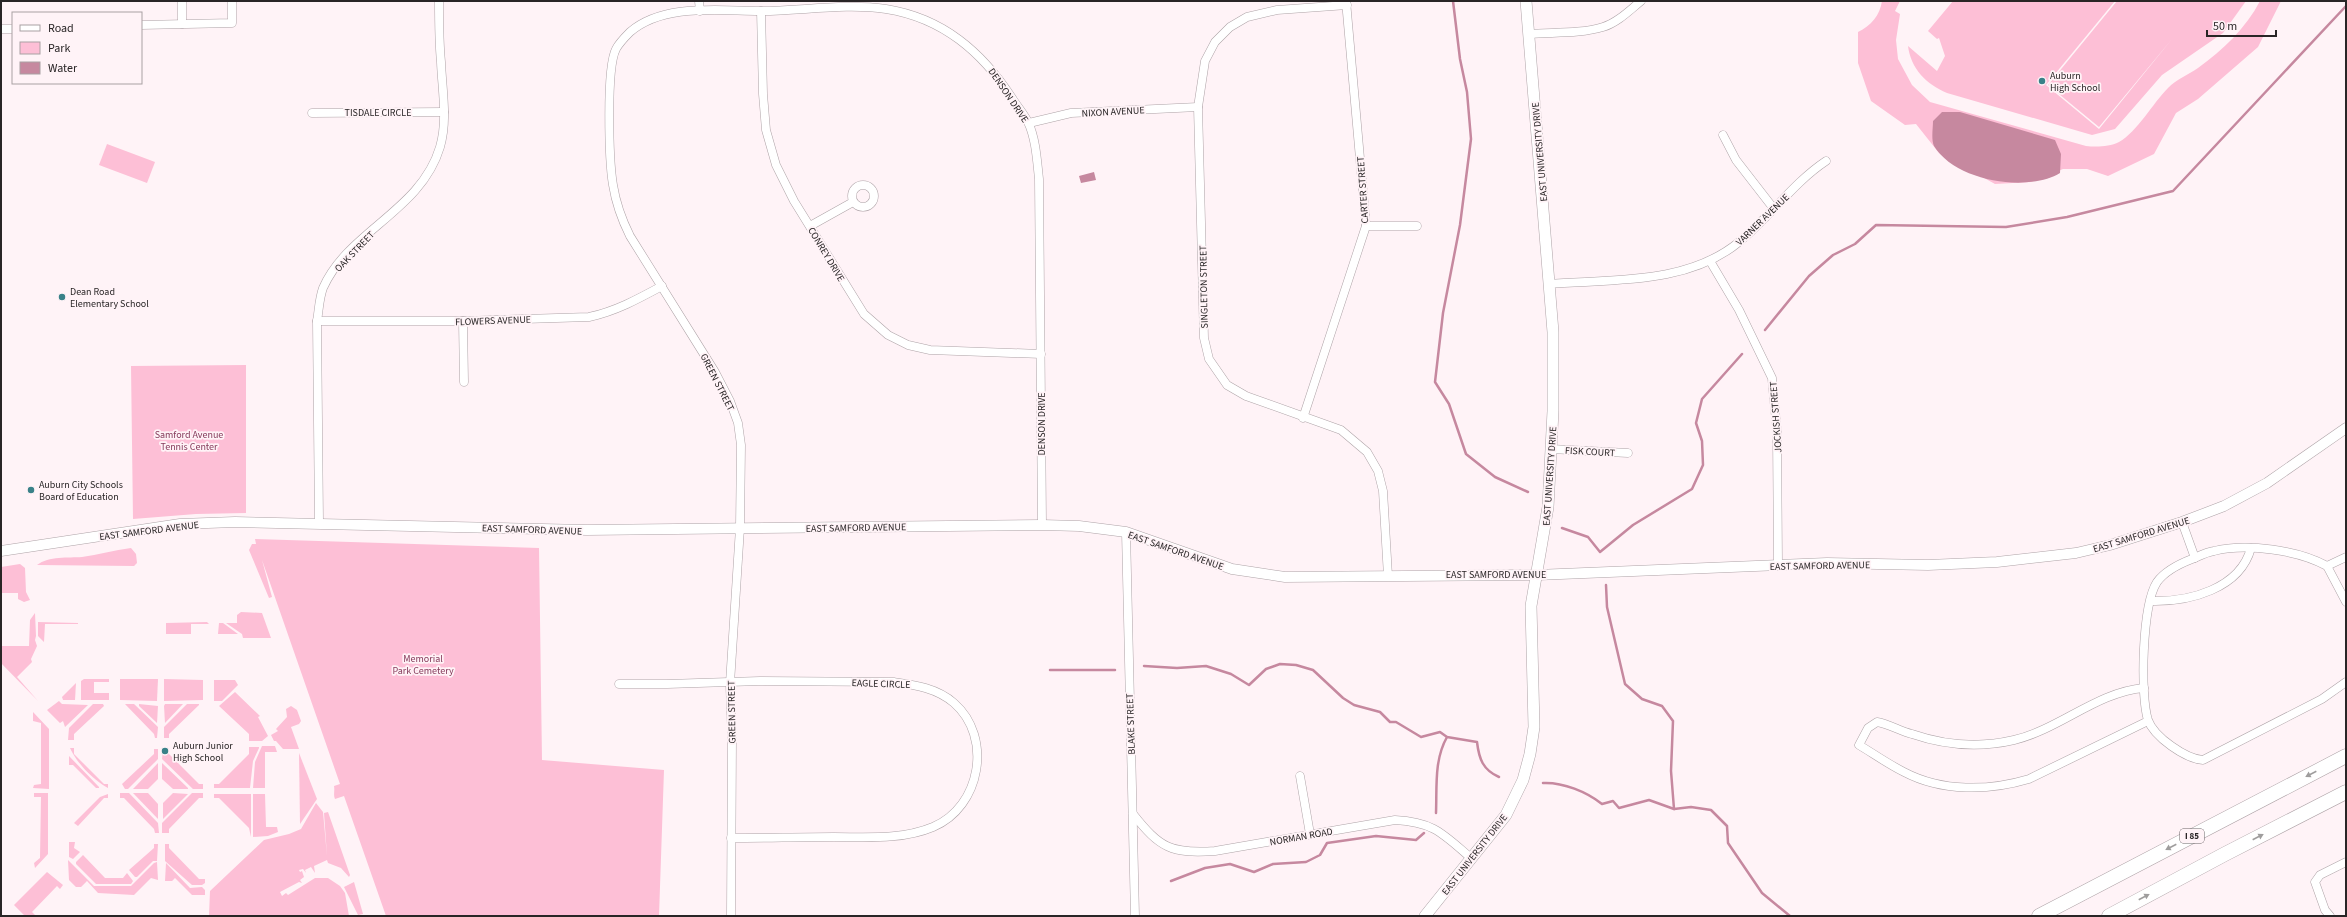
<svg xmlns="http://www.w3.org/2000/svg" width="2347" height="917" font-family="'Source Sans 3',sans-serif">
  <rect width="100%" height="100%" fill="#fff3f7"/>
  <!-- green -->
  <g fill="#fdbfd6">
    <path d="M 1882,1 L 1900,1 L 1895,11 L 1900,14 L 1896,40 L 1898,59 L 1912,85 L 1930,102 L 2086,146 C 2096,147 2109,147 2119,142 C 2137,132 2153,103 2168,88 C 2177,79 2188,75 2198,68 C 2223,50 2246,28 2260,1 L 2281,1 L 2258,47 L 2198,99 L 2176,113 L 2154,154 L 2108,176 L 2087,169 L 2063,169 L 2031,182 L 1995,184 L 1939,153 L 1916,124 L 1905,125 L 1871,101 L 1858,63 L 1858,32 C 1871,26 1880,15 1882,1 Z"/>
    <path d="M 1953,1 L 2115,1 L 2046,85 L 2099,129 L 2172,39 L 2099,127 L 2048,85 L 2117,1 L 2246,1 L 2223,33 L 2162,75 L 2115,129 L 2092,135 L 1947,93 C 1926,84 1911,69 1908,46 L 1937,71 L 1945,56 L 1939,38 L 1937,39 L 1928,31 Z"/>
    <path d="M 107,144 L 155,162 L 147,183 L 99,165 Z"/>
    <path d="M 246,365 L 246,513 L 196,514 L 133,519 L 131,366 Z"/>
    <path d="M 255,539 L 539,548 L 542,760 L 664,770 L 659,916 L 386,916 L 344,796 L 335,799 C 333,795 335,791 334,786 L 340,784 L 262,560 L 272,597 L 269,598 L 249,550 L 252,544 L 256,544 Z"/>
    <path d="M 131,548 L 136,554 L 137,563 L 134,566 L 37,565 C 49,556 68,558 82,557 C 98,555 114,550 131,548 Z"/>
    <path d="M 20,564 L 25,568 L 26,592 L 30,600 L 24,602 L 18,599 L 18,593 L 1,593 L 1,567 Z"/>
    <path d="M 241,612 L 262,613 L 271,638 L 243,638 L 242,634 L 226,623 L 237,623 L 237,615 Z"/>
    <path d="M 35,613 L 36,636 L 35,640 L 37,646 L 31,659 L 32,662 L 17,677 L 38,701 L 1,663 L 1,646 L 29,646 L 30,620 Z"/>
    <path d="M 38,622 L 78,623 L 78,624 L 45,624 L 44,642 L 38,636 Z"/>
    <path d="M 207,622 L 209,624 L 191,624 L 191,634 L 166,634 L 166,623 Z"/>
    <path d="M 219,623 L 223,623 L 238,634 L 218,634 Z"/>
    <path d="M 84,679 L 109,679 L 109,682 L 94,682 L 94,693 L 109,693 L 109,700 L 81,700 L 81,681 Z"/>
    <path d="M 120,679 L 158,679 L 157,701 L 120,700 Z"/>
    <path d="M 164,679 L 203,680 L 203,700 L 164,701 Z"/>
    <path d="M 214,680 L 235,680 L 238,685 L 222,701 L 214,701 Z"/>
    <path d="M 76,683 L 75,700 L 63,700 L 62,697 Z"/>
    <path d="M 235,692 L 260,716 L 258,717 L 268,736 L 262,741 L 249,741 L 249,734 L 219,706 Z"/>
    <path d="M 59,701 L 62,704 L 88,705 L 65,727 L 63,721 L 60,723 L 47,710 Z"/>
    <path d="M 93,704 L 103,704 L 104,706 L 74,734 L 74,740 L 68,740 L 69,728 Z"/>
    <path d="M 125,704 L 134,704 L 158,727 L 157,738 L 155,738 L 154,734 Z"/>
    <path d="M 139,704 L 158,706 L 157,723 L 139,706 Z"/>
    <path d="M 165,704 L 183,704 L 165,723 L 164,706 Z"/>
    <path d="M 187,704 L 199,704 L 199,705 L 169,734 L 169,738 L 164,738 L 164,727 Z"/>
    <path d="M 291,706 L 297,710 L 301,721 L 299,724 L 291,727 L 299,749 L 283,749 L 276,741 L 274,741 L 271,735 L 278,731 L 276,729 L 287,717 L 286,709 Z"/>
    <path d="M 33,712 L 49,729 L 49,789 L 33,788 L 34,785 L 41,784 L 41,723 L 33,721 Z"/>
    <path d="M 262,746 L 275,746 L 277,752 L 265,752 L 265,788 L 253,788 L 255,762 Z"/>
    <path d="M 249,747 L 259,747 L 259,748 L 253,761 L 250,788 L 214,788 L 214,784 L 219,784 L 249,754 Z"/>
    <path d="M 70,748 L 74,748 L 74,754 L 104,784 L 108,784 L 108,788 C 93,780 76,762 70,748 Z"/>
    <path d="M 154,749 L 158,749 L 158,759 L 128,789 L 125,789 L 122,784 L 154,754 Z"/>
    <path d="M 163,749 L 169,749 L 169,754 L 199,784 L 203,784 L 203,789 L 193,789 L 162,759 Z"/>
    <path d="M 299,753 L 317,799 L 300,824 Z"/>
    <path d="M 69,756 L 99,787 L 99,788 L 96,788 L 73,765 L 69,765 Z"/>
    <path d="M 158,763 L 158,779 L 148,789 L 133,789 Z"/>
    <path d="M 162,763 L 188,788 L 188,789 L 173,789 L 162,779 Z"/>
    <path d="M 34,793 L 48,793 L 48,854 L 35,868 L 34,863 L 40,858 L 41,797 L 34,797 Z"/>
    <path d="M 120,793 L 129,793 L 158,823 L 159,833 L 155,833 L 154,829 L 124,798 L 120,798 Z"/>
    <path d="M 133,793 L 148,793 L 158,804 L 158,819 Z"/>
    <path d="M 173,793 L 188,794 L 163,819 L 163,803 Z"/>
    <path d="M 192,793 L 203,793 L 203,798 L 199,798 L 169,829 L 169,833 L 162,833 L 162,823 Z"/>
    <path d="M 108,794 L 108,798 L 104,798 L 78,826 L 74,823 L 100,797 Z"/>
    <path d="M 214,794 L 251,794 L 251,837 L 249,828 L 219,798 L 214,798 Z"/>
    <path d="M 253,794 L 265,794 L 266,827 L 277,827 L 278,832 L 268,836 L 253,837 Z"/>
    <path d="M 316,803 L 323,812 L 327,856 L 324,813 L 328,812 L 350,875 L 349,877 L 341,868 L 328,863 L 327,860 L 314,866 L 315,873 L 311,867 L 305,870 L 306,873 L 303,869 L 299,870 L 300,872 L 302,871 L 304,877 L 300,880 L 302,883 L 299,882 L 280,892 L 282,896 L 286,893 L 288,895 L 315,878 L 328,878 L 340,886 L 345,893 L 349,916 L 209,916 L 210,891 L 264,840 L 289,834 L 301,829 Z"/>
    <path d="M 69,842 L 75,842 L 74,848 L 80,852 L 73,859 L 69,857 Z"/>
    <path d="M 154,844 L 158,844 L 157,861 L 153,861 L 137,877 L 135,877 L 129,870 L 154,848 Z"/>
    <path d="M 165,844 L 169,844 L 169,848 L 199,879 L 205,879 L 205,883 L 202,885 L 192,885 L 165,861 Z"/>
    <path d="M 83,855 L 105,878 L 123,878 L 127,873 L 133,881 L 131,884 L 96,884 L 76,864 L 76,862 Z"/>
    <path d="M 68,860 L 94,886 L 131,886 L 154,863 L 157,862 L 158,880 L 151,878 L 134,895 L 98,893 L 87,881 L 81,887 L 76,887 L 69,880 Z"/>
    <path d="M 166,863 L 190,888 L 202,887 L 205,890 L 205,895 L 192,895 L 175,878 L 172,881 L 165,881 Z"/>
    <path d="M 47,872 L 63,885 L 60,889 L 57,886 L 32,912 L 36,916 L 25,916 L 14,905 Z"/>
    <path d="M 354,882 L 363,914 L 358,915 L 344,887 Z"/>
  </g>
  <!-- water -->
  <g fill="#c6889f">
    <path d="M 1942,112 L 1960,112 L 2055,140 L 2061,154 L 2060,173 C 2027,193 1955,181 1934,146 C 1931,140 1933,128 1933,121 Z"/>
    <path d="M 1094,172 L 1096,180 L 1081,183 L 1079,176 Z"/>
  </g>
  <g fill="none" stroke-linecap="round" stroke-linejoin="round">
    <!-- stream -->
    <g stroke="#c6889f" stroke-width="2.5">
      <path d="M 1453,1 L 1460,59 L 1467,92 L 1471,139 L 1460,225 L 1443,313 L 1435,382 L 1449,404 L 1466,454 L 1495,477 L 1528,492"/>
      <path d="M 1765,330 L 1809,276 L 1833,255 L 1855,244 L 1876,225 L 2006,227 L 2067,217 L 2173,191 L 2346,6"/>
      <path d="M 1562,528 L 1588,537 L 1600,552 L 1633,525 L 1692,489 L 1703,465 L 1702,441 L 1696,423 L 1702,399 L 1742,354"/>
      <path d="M 1606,585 L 1607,607 L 1625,684 L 1642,699 L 1662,706 L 1673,721 L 1671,771 L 1674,809 L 1691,807 L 1711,810 L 1727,826 L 1728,843 L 1762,893 L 1790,916"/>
      <path d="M 1144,666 L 1177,668 L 1206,666 L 1231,674 L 1249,685 L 1266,669 L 1280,664 L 1296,665 L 1313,670 L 1343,698 L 1354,705 L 1380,712 L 1390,722 L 1396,722 L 1421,737 L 1440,732 L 1447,737 L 1477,742 C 1479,759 1483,770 1499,777"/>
      <path d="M 1050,670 L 1115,670"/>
      <path d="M 1543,783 C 1563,782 1587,792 1602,804 L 1613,801 L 1619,808 L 1649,800 L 1674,809"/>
      <path d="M 1436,813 C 1437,787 1434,760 1447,737"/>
      <path d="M 1171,881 L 1205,868 L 1230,864 L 1254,872 L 1273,864 L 1306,862 L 1320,855 L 1327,843 L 1376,836 L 1416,840 L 1424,833"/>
    </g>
    <defs>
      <g id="minor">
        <path d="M 182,1 L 182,24"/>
        <path d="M 699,1 L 700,11"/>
        <path d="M 1347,5 L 1277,10 L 1247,17 L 1230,27 L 1215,42 L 1205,61 L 1198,107 L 1204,338 L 1209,359 L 1227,385 L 1246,396 L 1341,430 L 1367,452 L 1378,471 L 1383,491 L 1388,576"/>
        <path d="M 761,11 L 763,94 L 766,130 L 776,165 L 794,201 L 864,314 L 888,335 L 908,345 L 930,350 L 1041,354"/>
        <path d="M 141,25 L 232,23 L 232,1"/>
        <path d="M 1,29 L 13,29"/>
        <path d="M 1529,34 C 1553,32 1580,34 1603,27 C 1617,23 1630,10 1641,1"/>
        <path d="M 312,113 L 444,112"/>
        <path d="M 1029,123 L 1071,113 L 1198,107"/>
        <path d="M 1723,135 L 1736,160 L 1774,209"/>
        <circle cx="863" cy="196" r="11"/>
        <path d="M 810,226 L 853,202"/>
        <path d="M 1366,226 L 1417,226"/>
        <path d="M 1710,261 L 1739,310 L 1772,378 L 1777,431 L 1778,565"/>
        <path d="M 1549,284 C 1612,279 1687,285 1739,242 C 1770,217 1793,183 1826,161"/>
        <path d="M 317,321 L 463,321 L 589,317 C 616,311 638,299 662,286"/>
        <path d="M 463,321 L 464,382"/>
        <path d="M 1303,418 L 1366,226 L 1346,1"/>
        <path d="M 1551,449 L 1628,453"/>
        <path d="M 319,522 L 317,321 C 319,310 319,299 323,288 C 348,231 421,211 440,147 C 448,120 442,89 441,62 C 439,42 439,21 439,1"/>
        <path d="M 2182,522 L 2195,558"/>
        <path d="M 1126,532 L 1135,916"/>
        <path d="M 2327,566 L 2346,557"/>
        <path d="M 2151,601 C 2189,602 2240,589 2251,548"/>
        <path d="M 2346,602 L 2327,566 C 2298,550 2247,543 2214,551 C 2207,552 2199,556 2192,559 C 2179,564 2165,571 2157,582 C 2142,605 2140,695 2148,720 C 2154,737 2186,759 2203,760 L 2322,699 L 2346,682"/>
        <path d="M 619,684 L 667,684 L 760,681 L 894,682 C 915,685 937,688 954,703 C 993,737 981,807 933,827 C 902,840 867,837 834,837 C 800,837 765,838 731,838"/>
        <path d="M 2144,688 C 2097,692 2060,729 2014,740 C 1980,748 1944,745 1912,734 C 1900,731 1889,724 1877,722 L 1868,728 L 1859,745 C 1874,754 1888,764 1904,772 C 1942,792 1989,791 2029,779 L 2148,721"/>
        <path d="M 1300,776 L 1310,834"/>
        <path d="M 1133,814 C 1160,848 1171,854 1215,851 L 1395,820 C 1434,822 1443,834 1471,858"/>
        <path d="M 731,916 L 732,738 L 730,683 L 740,528 L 741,445 L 738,423 L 730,401 L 715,372 L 630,236 C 622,220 616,204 613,185 C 609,161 606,68 616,49 C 619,43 626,36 630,32 C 664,3 719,11 760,11 C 801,11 845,3 886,9 C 943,18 982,52 1012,98 C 1017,106 1024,114 1028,122 C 1036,139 1037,161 1039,179 L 1042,525"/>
        <path d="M 2330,916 L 2325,910 L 2315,882 L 2320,875 L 2346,862"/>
      </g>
      <path id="tertiary" d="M 1,551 L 180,524 L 235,522 L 587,530 L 1042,525 L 1079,526 L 1126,532 L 1232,569 L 1285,577 L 1536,575 L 1827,563 L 1928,565 L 1997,562 L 2076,553 L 2110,545 L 2182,522 L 2224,506 L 2267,483 L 2346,428"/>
      <path id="secondary" d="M 1425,916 L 1506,815 L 1523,780 L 1530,754 L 1534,727 L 1531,606 L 1548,507 L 1553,411 L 1553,332 L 1526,1"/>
      <g id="motorway">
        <path d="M 2039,916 L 2346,756"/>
        <path d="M 2109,916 L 2225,854 L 2346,792"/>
      </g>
    </defs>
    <!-- minor casing -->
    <use href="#minor" stroke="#aea3a7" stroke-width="9"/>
    <!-- tertiary casing -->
    <use href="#tertiary" stroke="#aea3a7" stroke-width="11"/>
    <!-- secondary casing -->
    <use href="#secondary" stroke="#aea3a7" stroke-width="12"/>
    <!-- motorway casing -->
    <use href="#motorway" stroke="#aea3a7" stroke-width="15"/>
    <!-- minor -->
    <use href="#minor" stroke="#fff" stroke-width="8"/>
    <!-- tertiary -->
    <use href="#tertiary" stroke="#fff" stroke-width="10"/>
    <!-- secondary -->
    <use href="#secondary" stroke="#fff" stroke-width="11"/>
    <!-- motorway -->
    <use href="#motorway" stroke="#fff" stroke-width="14"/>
  </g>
  <!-- one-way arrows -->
  <defs><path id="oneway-solid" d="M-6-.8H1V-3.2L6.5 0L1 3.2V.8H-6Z"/></defs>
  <g fill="#9f9d9d">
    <use href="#oneway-solid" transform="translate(2311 774) rotate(153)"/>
    <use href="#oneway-solid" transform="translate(2258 837) rotate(-27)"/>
    <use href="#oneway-solid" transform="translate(2171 847) rotate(153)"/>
    <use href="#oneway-solid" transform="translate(2144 897) rotate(-28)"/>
  </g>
  <!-- markers -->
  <g fill="#398188" stroke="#fff3f7" stroke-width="1.5">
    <circle cx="2042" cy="81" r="4"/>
    <circle cx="62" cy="297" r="4"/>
    <circle cx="31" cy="490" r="4"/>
    <circle cx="165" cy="751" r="4"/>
  </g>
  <g text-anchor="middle" stroke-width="3.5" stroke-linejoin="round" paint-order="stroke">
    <!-- shield labels -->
    <rect fill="#fff3f7" stroke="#696365" stroke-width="1" x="2180" y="829" width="24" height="14" rx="3"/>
    <g font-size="9" font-weight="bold" fill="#292526">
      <text x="2192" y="839">I 85</text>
    </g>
    <!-- poi labels -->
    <g font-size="10" fill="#292526" stroke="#fff3f7" text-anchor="start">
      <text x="2050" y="79">Auburn<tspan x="2050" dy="12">High School</tspan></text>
      <text x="70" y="295">Dean Road<tspan x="70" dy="12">Elementary School</tspan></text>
      <text x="39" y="488">Auburn City Schools<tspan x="39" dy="12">Board of Education</tspan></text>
      <text x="173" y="749">Auburn Junior<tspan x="173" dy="12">High School</tspan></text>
    </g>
    <!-- street labels -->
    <g font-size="10" fill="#292526" stroke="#fff3f7">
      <text transform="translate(1009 95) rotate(56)" y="4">DENSON DRIVE</text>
      <text transform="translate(1113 111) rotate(-3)" y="4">NIXON AVENUE</text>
      <text x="378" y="116">TISDALE CIRCLE</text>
      <text transform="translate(1539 152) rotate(-95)" y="4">EAST UNIVERSITY DRIVE</text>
      <text transform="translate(1362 190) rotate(-94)" y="4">CARTER STREET</text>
      <text transform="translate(1762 219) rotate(-44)" y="4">VARNER AVENUE</text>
      <text transform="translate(354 251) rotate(-46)" y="4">OAK STREET</text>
      <text transform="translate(827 254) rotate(59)" y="4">CONREY DRIVE</text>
      <text transform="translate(1203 287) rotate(-91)" y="4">SINGLETON STREET</text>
      <text transform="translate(493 320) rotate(-2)" y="4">FLOWERS AVENUE</text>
      <text transform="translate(718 382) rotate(63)" y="4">GREEN STREET</text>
      <text transform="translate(1775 417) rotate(-94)" y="4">JOCKISH STREET</text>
      <text transform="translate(1041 424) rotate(-90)" y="4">DENSON DRIVE</text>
      <text transform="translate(1590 451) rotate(3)" y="4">FISK COURT</text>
      <text transform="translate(1549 476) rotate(-86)" y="4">EAST UNIVERSITY DRIVE</text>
      <text transform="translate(856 527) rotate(-1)" y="4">EAST SAMFORD AVENUE</text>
      <text transform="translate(532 529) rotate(2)" y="4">EAST SAMFORD AVENUE</text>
      <text transform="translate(149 530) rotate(-7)" y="4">EAST SAMFORD AVENUE</text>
      <text transform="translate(2141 534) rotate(-17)" y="4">EAST SAMFORD AVENUE</text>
      <text transform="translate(1176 550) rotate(19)" y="4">EAST SAMFORD AVENUE</text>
      <text transform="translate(1820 565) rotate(-1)" y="4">EAST SAMFORD AVENUE</text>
      <text x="1496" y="578">EAST SAMFORD AVENUE</text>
      <text transform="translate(881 683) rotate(2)" y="4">EAGLE CIRCLE</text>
      <text transform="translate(731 712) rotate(-91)" y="4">GREEN STREET</text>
      <text transform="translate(1130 724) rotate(-92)" y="4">BLAKE STREET</text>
      <text transform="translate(1301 836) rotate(-10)" y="4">NORMAN ROAD</text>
      <text transform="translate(1474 854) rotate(-52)" y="4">EAST UNIVERSITY DRIVE</text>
    </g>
    <!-- park labels -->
    <g font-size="10" fill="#85395a" stroke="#fff3f7">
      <text x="189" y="438">Samford Avenue<tspan x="189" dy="12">Tennis Center</tspan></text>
      <text x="423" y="662">Memorial<tspan x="423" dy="12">Park Cemetery</tspan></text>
    </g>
  </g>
  <!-- border -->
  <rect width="2347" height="917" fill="none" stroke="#292526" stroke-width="4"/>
  <!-- legend -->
  <rect x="12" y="12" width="130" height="72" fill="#fff3f7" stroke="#a9a1a3"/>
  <rect x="20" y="25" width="20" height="6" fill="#ffffff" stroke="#a9a1a3"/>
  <text x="48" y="32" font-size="12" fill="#292526">Road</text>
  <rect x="20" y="42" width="20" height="12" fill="#fdbfd6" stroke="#a9a1a3"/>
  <text x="48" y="52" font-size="12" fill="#292526">Park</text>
  <rect x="20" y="62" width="20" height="12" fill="#c6889f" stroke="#a9a1a3"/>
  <text x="48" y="72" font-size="12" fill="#292526">Water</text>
  <!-- scale -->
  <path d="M2207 30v6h69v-6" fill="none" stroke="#292526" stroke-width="2"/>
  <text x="2213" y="30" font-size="12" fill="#292526" stroke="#fff3f7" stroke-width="3" paint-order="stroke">50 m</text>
</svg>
